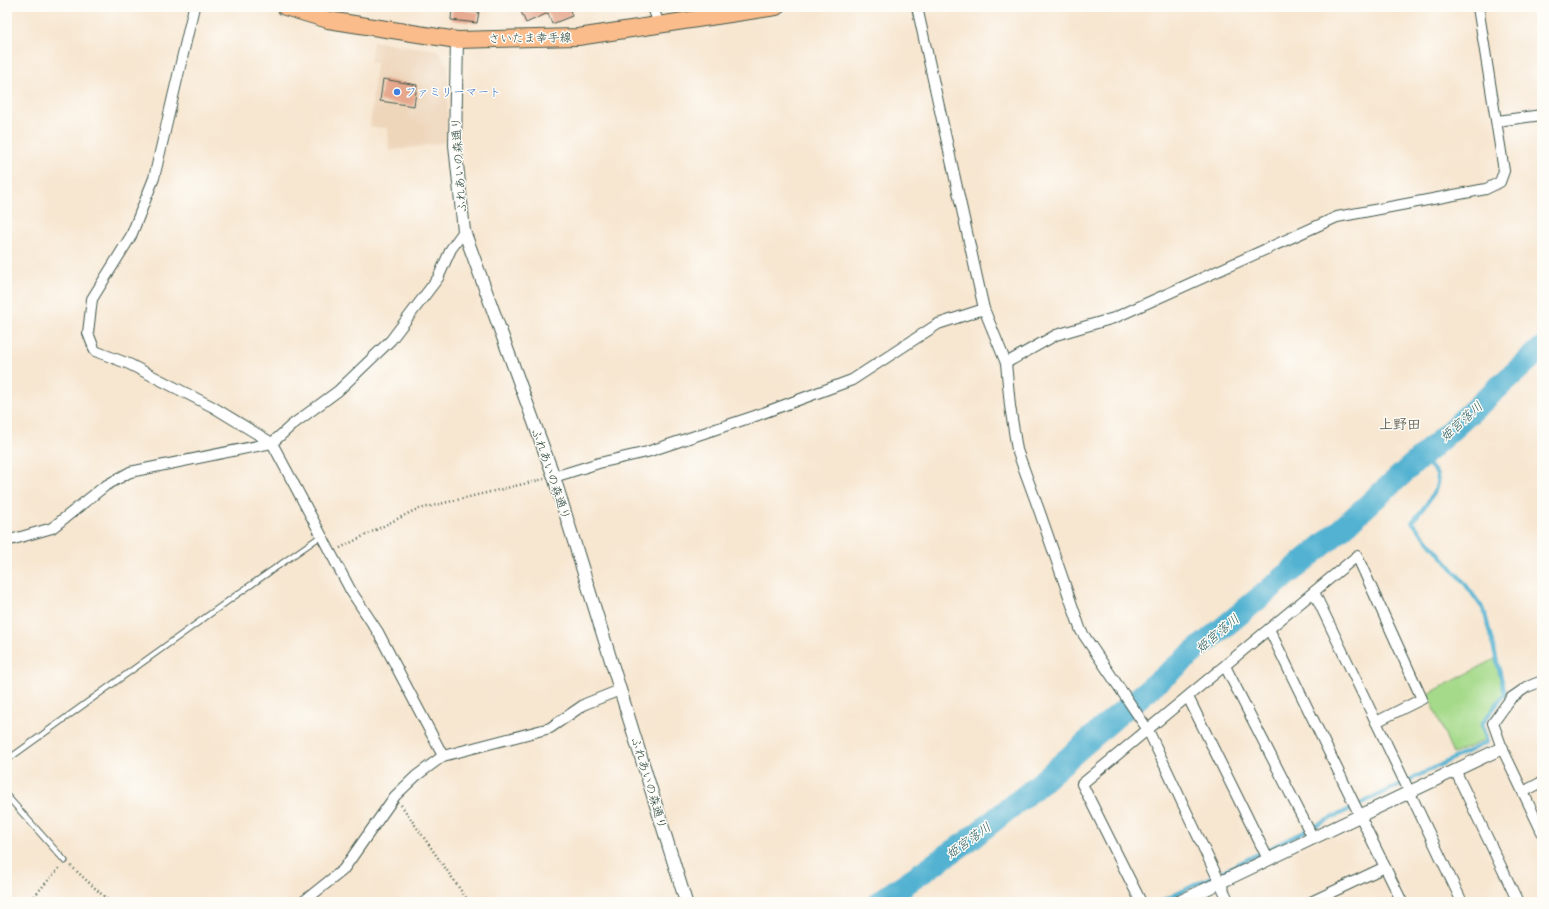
<svg xmlns="http://www.w3.org/2000/svg" width="1549" height="909" font-family="Kalam,'Klee One',sans-serif">
  <rect width="100%" height="100%" fill="#fdfcf7"/>
  <filter id="ink" filterUnits="userSpaceOnUse"><feTurbulence type="fractalNoise" baseFrequency=".025" numOctaves="2"/><feDisplacementMap in="SourceGraphic" scale="8" xChannelSelector="R" yChannelSelector="G"/><feConvolveMatrix kernelMatrix="1 2 1 2 8 2 1 2 1" color-interpolation-filters="sRGB"/></filter>
  <filter id="wash" filterUnits="userSpaceOnUse"><feTurbulence type="fractalNoise" baseFrequency=".012" numOctaves="4" result="noise"/><feDisplacementMap in="SourceGraphic" scale="16" xChannelSelector="R" yChannelSelector="G"/><feGaussianBlur stdDeviation="0.9" result="paint"/><feColorMatrix in="noise" values="0 0 0 0 0 0 0 0 0 0 0 0 0 0 0 0 0 1.4 0 .05"/><feComposite in="paint" operator="in"/></filter>
  <g filter="url(#wash)">
    <rect width="100%" height="100%" fill="#f7e6d0"/>
    <!-- built -->
    <path fill="#eed6bb" d="M 373,41 L 437,50 L 448,65 L 447,142 L 389,151 L 388,128 L 370,127 L 376,63 L 370,62 Z"/>
    <!-- green -->
    <path fill="#a5da8a" stroke="#628c5f" d="M 1495,659 L 1504,693 L 1480,724 L 1485,740 L 1453,754 L 1428,694 Z"/>
    <g fill="none" stroke-linecap="round" stroke-linejoin="round">
      <!-- stream -->
      <path stroke="#52b2d1" stroke-width="4" d="M 1160,902 L 1487,742 L 1482,724 L 1505,693 L 1484,610 L 1463,581 L 1412,522 C 1420,512 1444,486 1436,473 C 1432,467 1426,462 1421,457"/>
      <!-- river -->
      <path stroke="#52b2d1" stroke-width="23" d="M 879,902 L 968,841 L 1031,791 L 1113,719 L 1329,540 L 1542,348"/>
    </g>
    <g id="blocks">
      <!-- building -->
      <g fill="#e6a78d">
        <path d="M 452,7 L 464,7 L 463,10 L 479,12 L 477,23 L 451,20 Z"/>
        <path d="M 519,7 L 569,7 L 572,16 L 552,24 L 548,13 L 526,23 Z"/>
        <path d="M 383,79 L 417,85 L 414,106 L 380,101 Z"/>
      </g>
    </g>
  </g>
  <g filter="url(#ink)">
    <use href="#blocks" fill-opacity="0" stroke="#3f564b" stroke-width="1"/>
    <g fill="none" stroke-linecap="round" stroke-linejoin="round">
      <defs>
        <g id="service">
          <path d="M 7,760 L 235,596 L 321,536"/>
          <path d="M 7,796 L 65,861"/>
        </g>
        <g id="minor">
          <path d="M 194,7 L 154,178 L 131,236 L 92,299 L 88,333 L 95,351 L 129,364 L 213,407 L 272,443 L 351,591 L 378,632 L 443,756"/>
          <path d="M 653,7 L 659,25"/>
          <path d="M 917,7 L 984,309 L 1006,363 L 1010,406 L 1017,450 L 1039,510 L 1081,631 L 1148,730 L 1229,902"/>
          <path d="M 1497,121 L 1542,115"/>
          <path d="M 1006,363 L 1056,335 L 1114,318 L 1337,217 L 1486,189 L 1500,182 L 1504,171 L 1478,7"/>
          <path d="M 554,477 L 599,463 L 647,452 L 755,416 L 852,380 L 938,324 L 984,309"/>
          <path d="M 7,541 L 52,528 L 105,486 L 130,472 L 272,443 L 292,425 L 338,391 L 391,340 L 438,278 L 451,249 L 464,231"/>
          <path d="M 1314,592 L 1462,902"/>
          <path d="M 1269,629 L 1402,902"/>
          <path d="M 1225,666 L 1313,838"/>
          <path d="M 1542,681 L 1527,687 L 1511,698 L 1493,723 L 1502,748 L 1542,832"/>
          <path d="M 1188,697 L 1268,859"/>
          <path d="M 1455,770 L 1518,902"/>
          <path d="M 1523,792 L 1542,782"/>
          <path d="M 303,902 L 343,870 L 395,796 L 416,776 L 443,756 L 550,728 L 585,704 L 620,690"/>
          <path d="M 1141,902 L 1082,784 L 1357,556 L 1422,699 L 1376,722"/>
          <path d="M 1311,902 L 1385,867"/>
        </g>
        <g id="tertiary">
          <path d="M 457,40 L 455,145 L 464,231 L 554,477 L 686,902"/>
          <path d="M 1179,902 L 1502,748"/>
        </g>
        <path id="primary" d="M 285,7 L 328,20 L 457,40 L 578,37 L 776,7"/>
      </defs>
      <!-- service casing -->
      <use href="#service" stroke="#3f564b" stroke-width="7"/>
      <!-- minor casing -->
      <use href="#minor" stroke="#3f564b" stroke-width="12"/>
      <!-- tertiary casing -->
      <use href="#tertiary" stroke="#3f564b" stroke-width="14"/>
      <!-- primary casing -->
      <use href="#primary" stroke="#3f564b" stroke-width="18"/>
      <!-- path -->
      <g stroke="#3f564b" stroke-width="2.5" stroke-dasharray="1 3" stroke-linecap="butt">
        <path d="M 340,548 L 415,510 L 544,479"/>
        <path d="M 401,805 L 469,902"/>
        <path d="M 71,866 L 110,902"/>
        <path d="M 29,902 L 60,867"/>
      </g>
      <!-- service -->
      <use href="#service" stroke="#fff" stroke-width="5"/>
      <!-- minor -->
      <use href="#minor" stroke="#fff" stroke-width="10"/>
      <!-- tertiary -->
      <use href="#tertiary" stroke="#fff" stroke-width="12"/>
      <!-- primary -->
      <use href="#primary" stroke="#fabc8b" stroke-width="16"/>
    </g>
  </g>
  <!-- markers -->
  <circle fill="#3f7fe0" stroke="#fdfcf7" stroke-width="1.5" cx="397" cy="92" r="4"/>
  <g text-anchor="middle" stroke-width="3" stroke-linejoin="round" paint-order="stroke">
    <!-- street labels -->
    <g font-size="12" fill="#1f3d34" stroke="#fdfcf7">
      <text transform="translate(530 38) rotate(-1)" y="4">さいたま幸手線</text>
      <text transform="translate(459 165) rotate(-94)" y="4">ふれあいの森通り</text>
      <text transform="translate(551 474) rotate(71)" y="4">ふれあいの森通り</text>
      <text transform="translate(649 783) rotate(73)" y="4">ふれあいの森通り</text>
    </g>
    <!-- shop labels -->
    <g font-size="12" fill="#366cbe" stroke="#fdfcf7" text-anchor="start">
      <text x="405" y="96">ファミリーマート</text>
    </g>
    <!-- water labels -->
    <g font-size="13" font-style="italic" fill="#2e6063" stroke="#fdfcf7">
      <text transform="translate(1461 421) rotate(-42)" y="5">姫宮落川</text>
      <text transform="translate(1217 633) rotate(-40)" y="5">姫宮落川</text>
      <text transform="translate(968 840) rotate(-36)" y="5">姫宮落川</text>
    </g>
    <!-- quarter labels -->
    <g font-size="14" font-weight="bold" fill="#656253" stroke="#fdfcf7">
      <text x="1400" y="429">上野田</text>
    </g>
  </g>
  <!-- margin -->
  <rect width="1549" height="909" fill="none" stroke="#fdfcf7" stroke-width="24"/>
</svg>
